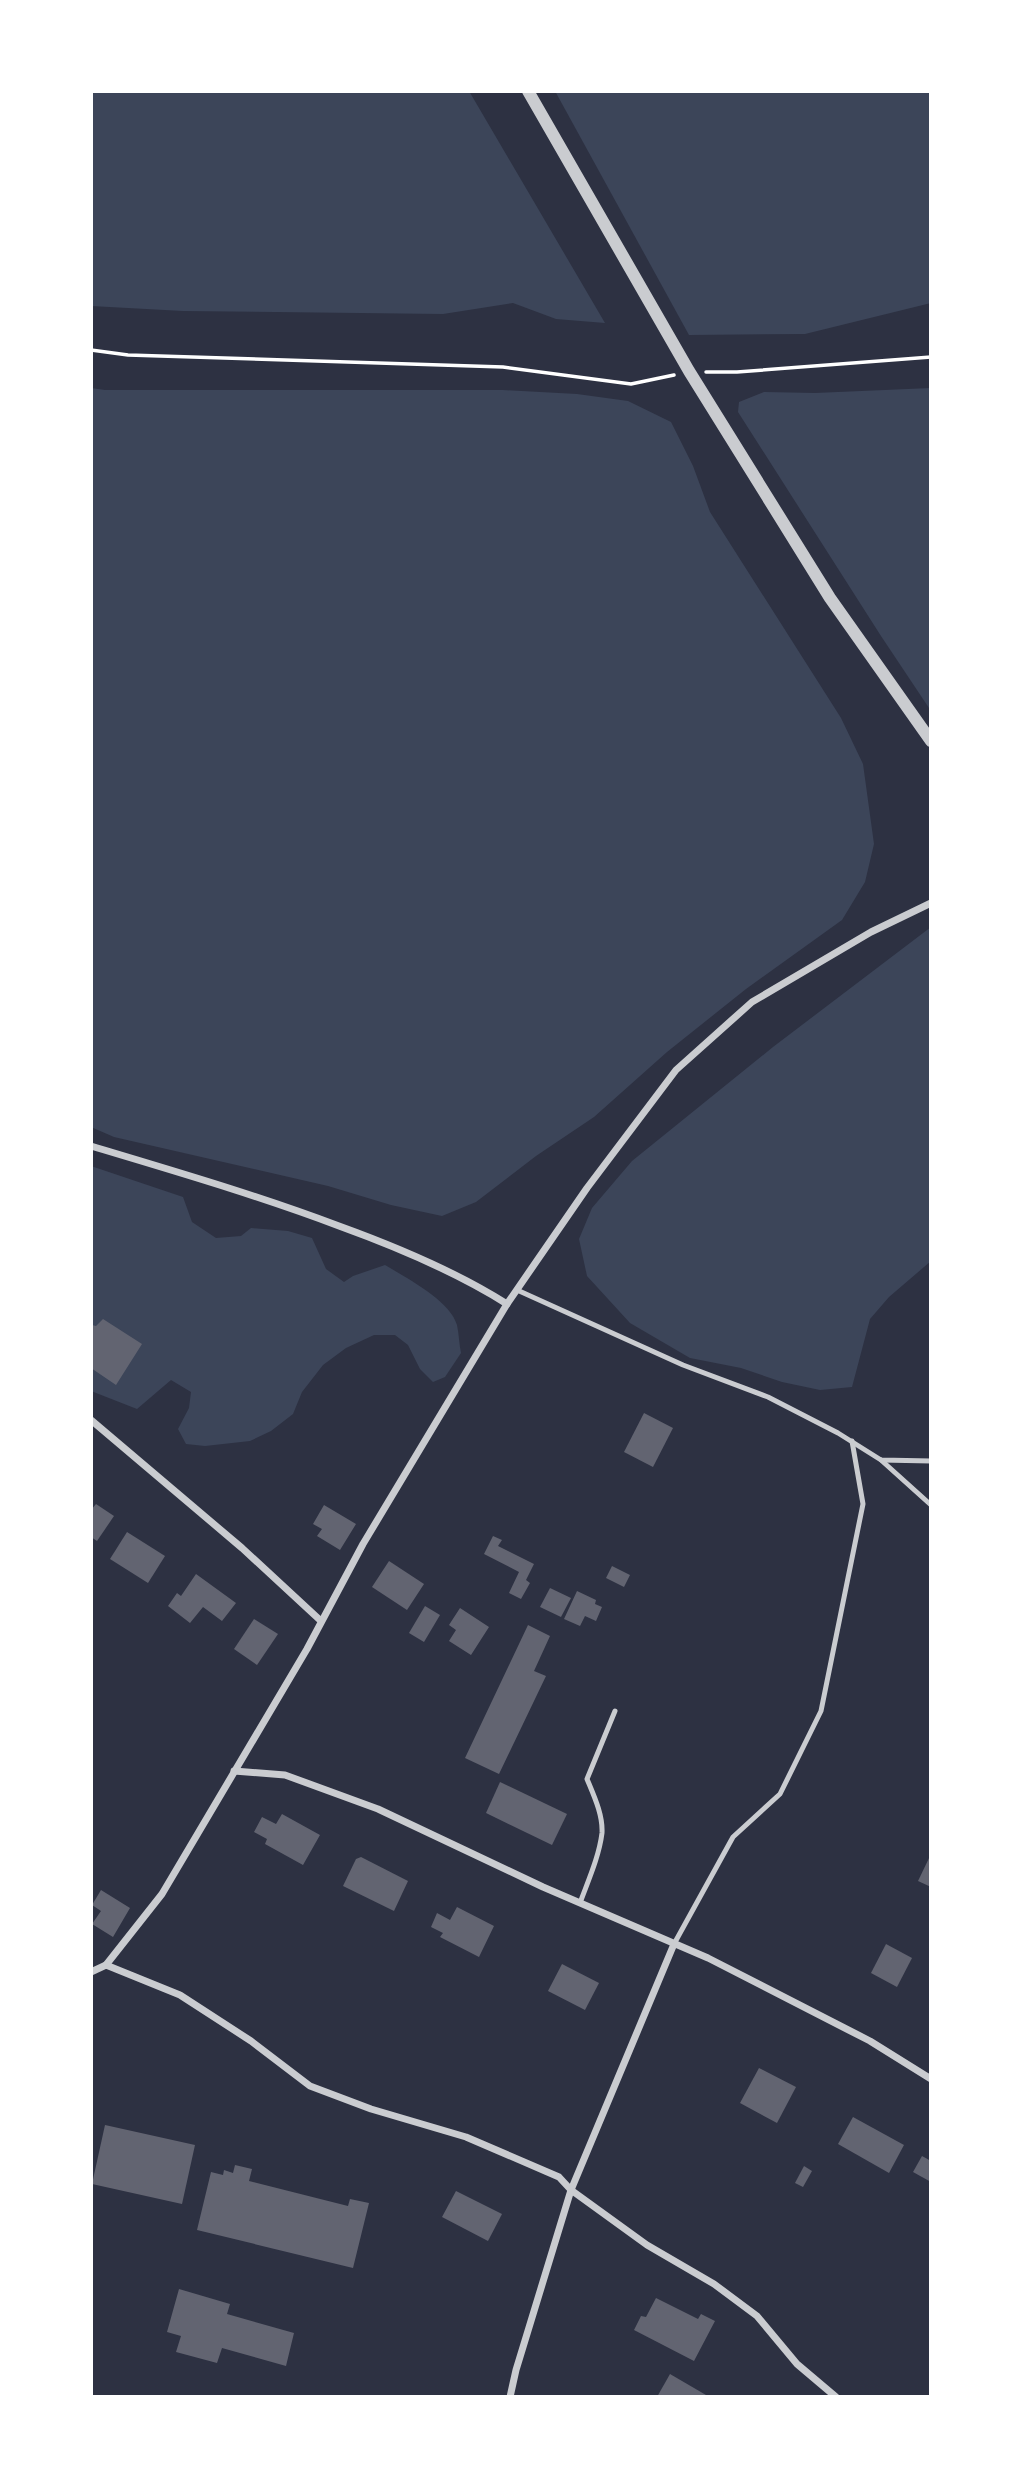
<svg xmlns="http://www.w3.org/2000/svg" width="1022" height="2488" font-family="Arial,sans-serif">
  <rect width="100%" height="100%" fill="#2d3142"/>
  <!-- green -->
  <g fill="#3c4559">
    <path d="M 91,91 L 469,91 L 605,323 L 556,319 L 513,303 L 443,314 L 183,311 L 91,306 Z"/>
    <path d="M 555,91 L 931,91 L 931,303 L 805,334 L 689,335 Z"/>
    <path d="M 91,388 L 105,390 L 503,390 L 577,394 L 628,401 L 671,422 L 693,466 L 710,512 L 841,718 L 863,764 L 874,844 L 865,882 L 842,920 L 746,989 L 667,1052 L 594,1117 L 536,1156 L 476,1202 L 442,1216 L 391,1205 L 328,1186 L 114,1137 L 91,1127 Z"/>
    <path d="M 931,388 L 931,711 L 881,636 L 738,412 L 739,402 L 764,392 L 815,393 Z"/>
    <path d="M 931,927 L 931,1261 L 889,1297 L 870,1319 L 852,1387 L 820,1390 L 782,1382 L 741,1368 L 690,1358 L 630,1323 L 587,1276 L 579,1239 L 592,1208 L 632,1161 L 773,1047 Z"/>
    <path d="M 91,1166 L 183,1197 L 192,1222 L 216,1238 L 241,1236 L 251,1228 L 288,1231 L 312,1238 L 326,1269 L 344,1282 L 353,1276 L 385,1265 C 406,1278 450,1300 457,1325 C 459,1334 459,1344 461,1353 L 445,1377 L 433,1382 L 420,1369 L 408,1345 L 395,1335 L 374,1335 L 346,1348 L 323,1365 L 302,1392 L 293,1414 L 271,1431 L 250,1441 L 205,1446 L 186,1444 L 178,1429 L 189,1408 L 191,1392 L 171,1380 L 137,1409 L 91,1391 Z"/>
  </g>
  <!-- building -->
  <g fill="#626471">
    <path d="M 103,1319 L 142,1344 L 116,1385 L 91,1368 L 91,1327 L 92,1325 L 96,1326 Z"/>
    <path d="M 644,1413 L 673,1428 L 653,1467 L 624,1452 Z"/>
    <path d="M 96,1504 L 114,1516 L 97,1541 L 91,1537 L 91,1510 Z"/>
    <path d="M 324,1505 L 356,1524 L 340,1550 L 317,1536 L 322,1529 L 313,1524 Z"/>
    <path d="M 127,1532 L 165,1556 L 148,1583 L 110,1559 Z"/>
    <path d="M 493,1536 L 502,1540 L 498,1546 L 534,1564 L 526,1580 L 530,1583 L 521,1599 L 509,1593 L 519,1572 L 484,1554 Z"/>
    <path d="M 389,1561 L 424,1584 L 407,1610 L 372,1587 Z"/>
    <path d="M 612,1566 L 630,1575 L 624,1587 L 606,1578 Z"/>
    <path d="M 196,1574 L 236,1603 L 222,1621 L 203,1607 L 190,1623 L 168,1606 L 177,1593 L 181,1596 Z"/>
    <path d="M 550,1588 L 571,1598 L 561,1617 L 540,1607 Z"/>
    <path d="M 577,1591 L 596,1600 L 595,1604 L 602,1607 L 596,1621 L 585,1616 L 580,1626 L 564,1619 Z"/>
    <path d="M 425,1606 L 440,1615 L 424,1642 L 409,1633 Z"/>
    <path d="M 460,1608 L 489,1627 L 471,1655 L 449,1641 L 456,1630 L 449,1625 Z"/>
    <path d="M 254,1619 L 278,1634 L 257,1665 L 234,1649 Z"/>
    <path d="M 528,1625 L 550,1636 L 534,1671 L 546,1676 L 499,1774 L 465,1758 Z"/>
    <path d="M 500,1782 L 567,1814 L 552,1845 L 486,1813 Z"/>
    <path d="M 282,1814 L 320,1835 L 303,1865 L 265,1844 L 267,1839 L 254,1832 L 262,1817 L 276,1824 Z"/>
    <path d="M 931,1854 L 931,1887 L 918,1881 Z"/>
    <path d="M 361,1857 L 408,1881 L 394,1911 L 343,1886 L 356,1859 Z"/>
    <path d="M 101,1890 L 130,1908 L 113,1937 L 92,1924 L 101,1911 L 92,1905 Z"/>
    <path d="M 457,1907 L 494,1926 L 479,1957 L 440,1937 L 443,1933 L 431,1927 L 437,1913 L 450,1920 Z"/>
    <path d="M 886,1944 L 912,1958 L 897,1987 L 871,1973 Z"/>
    <path d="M 562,1964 L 599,1983 L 585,2010 L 548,1991 Z"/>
    <path d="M 759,2068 L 796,2087 L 777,2123 L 740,2103 Z"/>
    <path d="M 853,2117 L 904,2145 L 889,2173 L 838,2144 Z"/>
    <path d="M 105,2125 L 195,2145 L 182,2204 L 92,2184 Z"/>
    <path d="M 922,2156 L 931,2161 L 931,2182 L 913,2172 Z"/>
    <path d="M 235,2165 L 252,2169 L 249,2181 L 348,2206 L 350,2199 L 369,2203 L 353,2268 L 197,2230 L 211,2172 L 223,2175 L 224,2170 L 233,2173 Z"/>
    <path d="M 804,2166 L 812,2171 L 803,2187 L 795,2183 Z"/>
    <path d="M 456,2191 L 502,2214 L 488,2241 L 442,2217 Z"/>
    <path d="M 179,2289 L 230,2304 L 227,2314 L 294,2333 L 286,2366 L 222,2348 L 217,2363 L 176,2352 L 181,2336 L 167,2332 Z"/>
    <path d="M 656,2298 L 698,2319 L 701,2314 L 715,2321 L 694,2361 L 634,2330 L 641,2316 L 646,2317 Z"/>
    <path d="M 670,2374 L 706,2395 L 704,2397 L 657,2397 Z"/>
  </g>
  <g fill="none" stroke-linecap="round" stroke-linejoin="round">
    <!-- path -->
    <g stroke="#fff" stroke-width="3.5">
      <path d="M 91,350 L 128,355 L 503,367 L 631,384 L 674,375"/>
      <path d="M 706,372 L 737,372 L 931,357"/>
    </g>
    <!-- service -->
    <g stroke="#caccd0" stroke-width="5">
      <path d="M 517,1290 L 683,1365 L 768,1397 L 838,1433 L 881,1460 L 931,1461"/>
      <path d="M 881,1460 L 931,1505"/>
      <path d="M 580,1903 C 588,1881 599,1857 602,1833 C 603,1815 594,1796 587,1779 L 615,1711"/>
      <path d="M 674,1944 L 733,1837 L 780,1794 L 821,1711 L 863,1504 L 852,1441"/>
    </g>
    <!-- minor -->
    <g stroke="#caccd0" stroke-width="7">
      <path d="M 91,1146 C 174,1171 257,1195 339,1226 C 397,1247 455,1271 507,1304"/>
      <path d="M 91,1420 L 242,1548 L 321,1621"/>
      <path d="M 234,1771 L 285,1775 L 378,1809 L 543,1887 L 708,1958 L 870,2041 L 931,2079"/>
      <path d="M 106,1965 L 162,1894 L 307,1649 L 363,1544 L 507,1304 L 587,1188 L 676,1070 L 752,1002 L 871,932 L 931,903"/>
      <path d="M 91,1972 L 106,1965 L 180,1995 L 251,2041 L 310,2086 L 371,2109 L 466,2137 L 559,2177 L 571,2190 L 647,2245 L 714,2284 L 757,2316 L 797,2364 L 836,2397"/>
      <path d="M 510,2397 L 516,2370 L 571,2190 L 674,1944"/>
    </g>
    <!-- tertiary -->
    <path stroke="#caccd0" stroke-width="12" d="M 528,91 L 689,371 L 830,598 L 931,741"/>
  </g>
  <!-- border -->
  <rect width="1022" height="2488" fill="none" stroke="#ffffff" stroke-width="186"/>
</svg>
